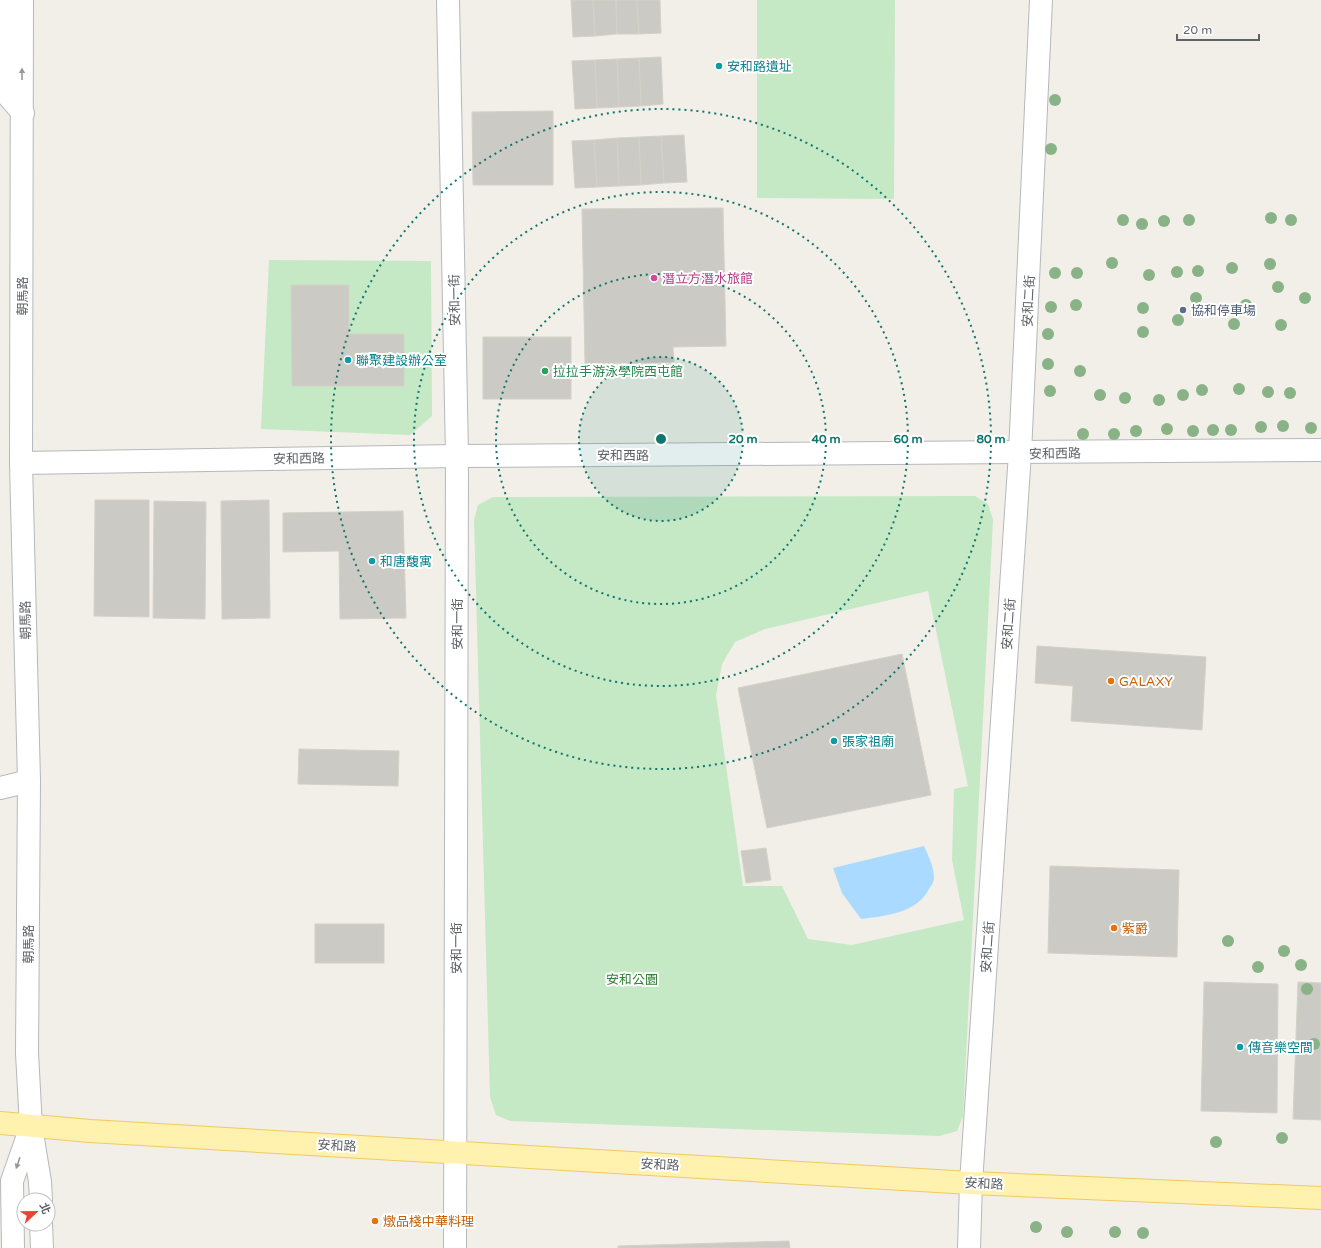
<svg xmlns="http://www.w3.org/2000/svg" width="1321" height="1248" font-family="'Varela Round','Noto Sans TC',sans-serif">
  <rect width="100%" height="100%" fill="#f1efe8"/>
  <!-- green -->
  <g fill="#c5e8c5" fill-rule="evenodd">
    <path d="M 757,0 L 895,0 L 894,199 L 757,198 Z"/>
    <path d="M 269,260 L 431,261 L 432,416 L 410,435 L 261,429 Z"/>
    <path d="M 975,496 L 988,504 L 993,520 L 963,1116 L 957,1131 L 939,1136 L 510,1121 L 496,1115 L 490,1097 L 474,520 L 478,505 L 493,497 ZM 928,591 L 968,786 L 954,789 L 952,860 L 964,920 L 852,945 L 808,939 L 782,886 L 743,886 L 716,695 L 722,664 L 735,642 L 765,629 Z"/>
  </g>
  <!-- water -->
  <path fill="#aadaff" d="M 924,846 C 928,855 934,867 934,878 C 934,882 931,886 929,889 C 917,913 885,916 861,919 L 842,893 L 833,868 Z"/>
  <!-- building -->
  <g fill="#cccac5" stroke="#d6d1c6">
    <path d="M 571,0 L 593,0 L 595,36 L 573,37 Z"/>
    <path d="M 593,0 L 616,0 L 617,34 L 595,36 Z"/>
    <path d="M 616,0 L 637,0 L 639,34 L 617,34 Z"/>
    <path d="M 637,0 L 660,0 L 661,33 L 639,34 Z"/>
    <path d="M 661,57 L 663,104 L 641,106 L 639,58 Z"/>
    <path d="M 639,58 L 641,106 L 619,107 L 617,59 Z"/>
    <path d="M 617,59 L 619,107 L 597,108 L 595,60 Z"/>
    <path d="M 595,60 L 597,108 L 575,109 L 572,61 Z"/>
    <path d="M 553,111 L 553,185 L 473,185 L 472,112 Z"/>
    <path d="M 684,135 L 687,182 L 664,183 L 661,136 Z"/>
    <path d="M 661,136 L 664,183 L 641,185 L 639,137 Z"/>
    <path d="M 639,137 L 641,185 L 619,186 L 617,138 Z"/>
    <path d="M 617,138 L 619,186 L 597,187 L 594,140 Z"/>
    <path d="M 594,140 L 597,187 L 575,188 L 572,141 Z"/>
    <path d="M 723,208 L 726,346 L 673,347 L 674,362 L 585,364 L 582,209 Z"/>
    <path d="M 291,285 L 349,285 L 349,334 L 404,334 L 404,386 L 292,386 Z"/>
    <rect x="483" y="337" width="88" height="62"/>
    <path d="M 95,500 L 149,500 L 149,617 L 94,616 Z"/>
    <path d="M 269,500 L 270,618 L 222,619 L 221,501 Z"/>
    <path d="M 154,501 L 206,502 L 205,619 L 153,618 Z"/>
    <path d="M 403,511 L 406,618 L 340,619 L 339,551 L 283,552 L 283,513 Z"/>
    <path d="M 1037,646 L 1206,657 L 1202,730 L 1071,721 L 1073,686 L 1035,683 Z"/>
    <path d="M 902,654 L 931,795 L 767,828 L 738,688 Z"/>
    <path d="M 299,749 L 399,751 L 398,786 L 298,784 Z"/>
    <path d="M 766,848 L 771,880 L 746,883 L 741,851 Z"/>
    <path d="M 1050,866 L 1179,870 L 1177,957 L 1048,953 Z"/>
    <rect x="315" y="924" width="69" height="39"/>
    <path d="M 1204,982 L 1278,984 L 1277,1113 L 1201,1111 Z"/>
    <path d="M 1298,982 L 1321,983 L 1321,1120 L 1293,1119 Z"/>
    <path d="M 789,1241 L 790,1248 L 618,1248 L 618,1246 Z"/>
  </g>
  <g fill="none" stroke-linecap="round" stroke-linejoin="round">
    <defs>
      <g id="minor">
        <path d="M 4,0 L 4,91 L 23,113"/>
        <path d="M 22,0 L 21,463 L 29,781 L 27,1053 L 31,1127 L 40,1182 L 41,1200"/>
        <path d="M 448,0 L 457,456 L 455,1248"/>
        <path d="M 21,463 L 457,456 L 1321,450"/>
        <path d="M 0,788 L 29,781"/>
        <path d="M 41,1224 L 42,1248"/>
        <path d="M 13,1248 L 12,1181 L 30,1130"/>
        <path d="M 969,1248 L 971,1183 L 1020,453 L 1041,0"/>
      </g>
      <path id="major" d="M 0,1123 L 90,1131 L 971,1183 L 1321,1198"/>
    </defs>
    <!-- minor casing -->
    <use href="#minor" stroke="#b5b8bc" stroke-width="24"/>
    <!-- major casing -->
    <use href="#major" stroke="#f2c960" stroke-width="24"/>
    <!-- minor -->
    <use href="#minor" stroke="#fff" stroke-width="22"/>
    <!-- major -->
    <use href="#major" stroke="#fff2af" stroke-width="22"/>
  </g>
  <!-- trees -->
  <g fill="#89b387">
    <circle cx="1055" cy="100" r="6"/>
    <circle cx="1051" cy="149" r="6"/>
    <circle cx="1271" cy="218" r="6"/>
    <circle cx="1123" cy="220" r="6"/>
    <circle cx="1189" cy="220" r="6"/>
    <circle cx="1291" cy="220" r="6"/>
    <circle cx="1164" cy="221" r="6"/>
    <circle cx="1142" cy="224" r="6"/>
    <circle cx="1112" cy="263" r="6"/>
    <circle cx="1270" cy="264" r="6"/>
    <circle cx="1232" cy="268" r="6"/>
    <circle cx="1198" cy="271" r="6"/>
    <circle cx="1177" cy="272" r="6"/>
    <circle cx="1055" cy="273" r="6"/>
    <circle cx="1077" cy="273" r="6"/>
    <circle cx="1149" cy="275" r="6"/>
    <circle cx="1278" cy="287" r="6"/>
    <circle cx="1196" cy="298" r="6"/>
    <circle cx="1305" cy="298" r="6"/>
    <circle cx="1076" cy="305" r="6"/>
    <circle cx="1246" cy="305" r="6"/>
    <circle cx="1051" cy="307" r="6"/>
    <circle cx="1143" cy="308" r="6"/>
    <circle cx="1178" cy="320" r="6"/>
    <circle cx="1234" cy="324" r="6"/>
    <circle cx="1281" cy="325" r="6"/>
    <circle cx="1143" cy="332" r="6"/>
    <circle cx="1048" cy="334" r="6"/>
    <circle cx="1048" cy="364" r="6"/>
    <circle cx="1080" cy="371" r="6"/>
    <circle cx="1239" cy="389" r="6"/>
    <circle cx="1202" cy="390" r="6"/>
    <circle cx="1050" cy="391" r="6"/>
    <circle cx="1268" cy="392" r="6"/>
    <circle cx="1290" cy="393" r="6"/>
    <circle cx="1100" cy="395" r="6"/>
    <circle cx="1183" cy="395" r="6"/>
    <circle cx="1125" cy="398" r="6"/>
    <circle cx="1159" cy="400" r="6"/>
    <circle cx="1283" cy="426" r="6"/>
    <circle cx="1261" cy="427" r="6"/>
    <circle cx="1311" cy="428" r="6"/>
    <circle cx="1167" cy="429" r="6"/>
    <circle cx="1213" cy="430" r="6"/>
    <circle cx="1231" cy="430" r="6"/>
    <circle cx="1136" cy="431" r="6"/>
    <circle cx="1193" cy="431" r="6"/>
    <circle cx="1083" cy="434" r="6"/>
    <circle cx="1114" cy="434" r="6"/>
    <circle cx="1228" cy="941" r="6"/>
    <circle cx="1284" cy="951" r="6"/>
    <circle cx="1301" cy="965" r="6"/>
    <circle cx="1258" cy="967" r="6"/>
    <circle cx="1307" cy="989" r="6"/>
    <circle cx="1314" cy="1044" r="6"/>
    <circle cx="1282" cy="1138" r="6"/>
    <circle cx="1216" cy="1142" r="6"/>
    <circle cx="1036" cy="1227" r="6"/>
    <circle cx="1067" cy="1232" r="6"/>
    <circle cx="1115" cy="1232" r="6"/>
    <circle cx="1143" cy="1233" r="6"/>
  </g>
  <!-- one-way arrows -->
  <defs><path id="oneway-solid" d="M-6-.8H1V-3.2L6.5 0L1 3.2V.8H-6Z"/></defs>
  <g fill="#979a9d">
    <use href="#oneway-solid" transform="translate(22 74) rotate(-90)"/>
    <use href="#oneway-solid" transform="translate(18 1163) rotate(109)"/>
  </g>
  <!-- distance rings -->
  <circle cx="661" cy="439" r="82" fill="#0f766e" fill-opacity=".12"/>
  <g fill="none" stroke="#0f766e" stroke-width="2" stroke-dasharray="2 4">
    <circle cx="661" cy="439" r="82"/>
    <circle cx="661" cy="439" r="165"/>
    <circle cx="661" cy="439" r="247"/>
    <circle cx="661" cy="439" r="330"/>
  </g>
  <!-- markers -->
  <g fill="#0f9aa8" stroke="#fff" stroke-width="1.5">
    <circle cx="719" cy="66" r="4"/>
    <circle cx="348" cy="360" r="4"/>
    <circle cx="372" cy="561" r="4"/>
    <circle cx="834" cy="741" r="4"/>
    <circle cx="1240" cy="1047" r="4"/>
  </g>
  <circle fill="#d1479c" stroke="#fff" stroke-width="1.5" cx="654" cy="278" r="4"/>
  <circle fill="#5c6f8a" stroke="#fff" stroke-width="1.5" cx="1183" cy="310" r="4"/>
  <circle fill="#2e9e5b" stroke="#fff" stroke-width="1.5" cx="545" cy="371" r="4"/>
  <g fill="#e8710a" stroke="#fff" stroke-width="1.5">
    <circle cx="1111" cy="681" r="4"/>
    <circle cx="1114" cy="928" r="4"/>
    <circle cx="375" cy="1221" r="4"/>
  </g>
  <g text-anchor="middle" stroke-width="4" stroke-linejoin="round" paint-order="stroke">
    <!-- culture labels -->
    <g font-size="13" fill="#0d838f" stroke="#fff" text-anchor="start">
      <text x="727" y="71">安和路遺址</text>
      <text x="356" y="365">聯聚建設辦公室</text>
      <text x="380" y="566">和唐馥寓</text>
      <text x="842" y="746">張家祖廟</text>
      <text x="1248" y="1052">傳音樂空間</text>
    </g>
    <!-- hotel labels -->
    <g font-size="13" fill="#b23c85" stroke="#fff" text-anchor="start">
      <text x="662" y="283">潛立方潛水旅館</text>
    </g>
    <!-- street labels -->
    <g font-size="13" fill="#5f6368" stroke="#fff">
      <text transform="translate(22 296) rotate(-90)" y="5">朝馬路</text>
      <text transform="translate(454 300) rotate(-91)" y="5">安和一街</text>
      <text transform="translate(1028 301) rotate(-87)" y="5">安和二街</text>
      <text transform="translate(1055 453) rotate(-1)" y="5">安和西路</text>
      <text x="623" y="460">安和西路</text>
      <text transform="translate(299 458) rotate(-1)" y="5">安和西路</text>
      <text transform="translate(25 620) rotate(-91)" y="5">朝馬路</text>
      <text transform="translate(457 624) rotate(-90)" y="5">安和一街</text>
      <text transform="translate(1008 624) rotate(-86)" y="5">安和二街</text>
      <text transform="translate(28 944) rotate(-90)" y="5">朝馬路</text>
      <text transform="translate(987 947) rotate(-86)" y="5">安和二街</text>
      <text transform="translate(456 948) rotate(-90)" y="5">安和一街</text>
      <text transform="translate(337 1145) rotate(3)" y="5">安和路</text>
      <text transform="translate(660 1164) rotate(3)" y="5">安和路</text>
      <text transform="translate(984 1183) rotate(3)" y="5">安和路</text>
    </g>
    <!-- service labels -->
    <g font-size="13" fill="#4e5e75" stroke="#fff" text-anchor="start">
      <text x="1191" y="315">協和停車場</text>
    </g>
    <!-- leisure labels -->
    <g font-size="13" fill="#27864d" stroke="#fff" text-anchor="start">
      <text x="553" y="376">拉拉手游泳學院西屯館</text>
    </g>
    <!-- food labels -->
    <g font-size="13" fill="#c56008" stroke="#fff" text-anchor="start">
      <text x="1119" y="686">GALAXY</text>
      <text x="1122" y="933">紫爵</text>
      <text x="383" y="1226">燉品棧中華料理</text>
    </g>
    <!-- park labels -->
    <g font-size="13" fill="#348238" stroke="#fff">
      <text x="632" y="984">安和公園</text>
    </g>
  </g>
  <circle cx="661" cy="439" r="6" fill="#0f766e" stroke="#fff" stroke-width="2"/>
  <g font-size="12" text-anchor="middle" font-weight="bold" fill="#0f766e" stroke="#fff" stroke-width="4" stroke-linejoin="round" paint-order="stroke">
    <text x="743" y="443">20 m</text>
    <text x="826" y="443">40 m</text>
    <text x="908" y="443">60 m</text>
    <text x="991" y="443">80 m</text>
  </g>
  <!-- north arrow -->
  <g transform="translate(36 1212) rotate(68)"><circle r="19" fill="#ffffff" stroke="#bfc1c3"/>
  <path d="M0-3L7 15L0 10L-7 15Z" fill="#ea4335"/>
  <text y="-6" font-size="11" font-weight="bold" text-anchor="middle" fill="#5f6368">北</text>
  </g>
  <!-- scale -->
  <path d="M1177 34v6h82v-6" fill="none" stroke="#5f6368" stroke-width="2"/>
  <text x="1183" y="34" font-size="12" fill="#5f6368" stroke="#ffffff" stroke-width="3" paint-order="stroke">20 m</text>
</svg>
